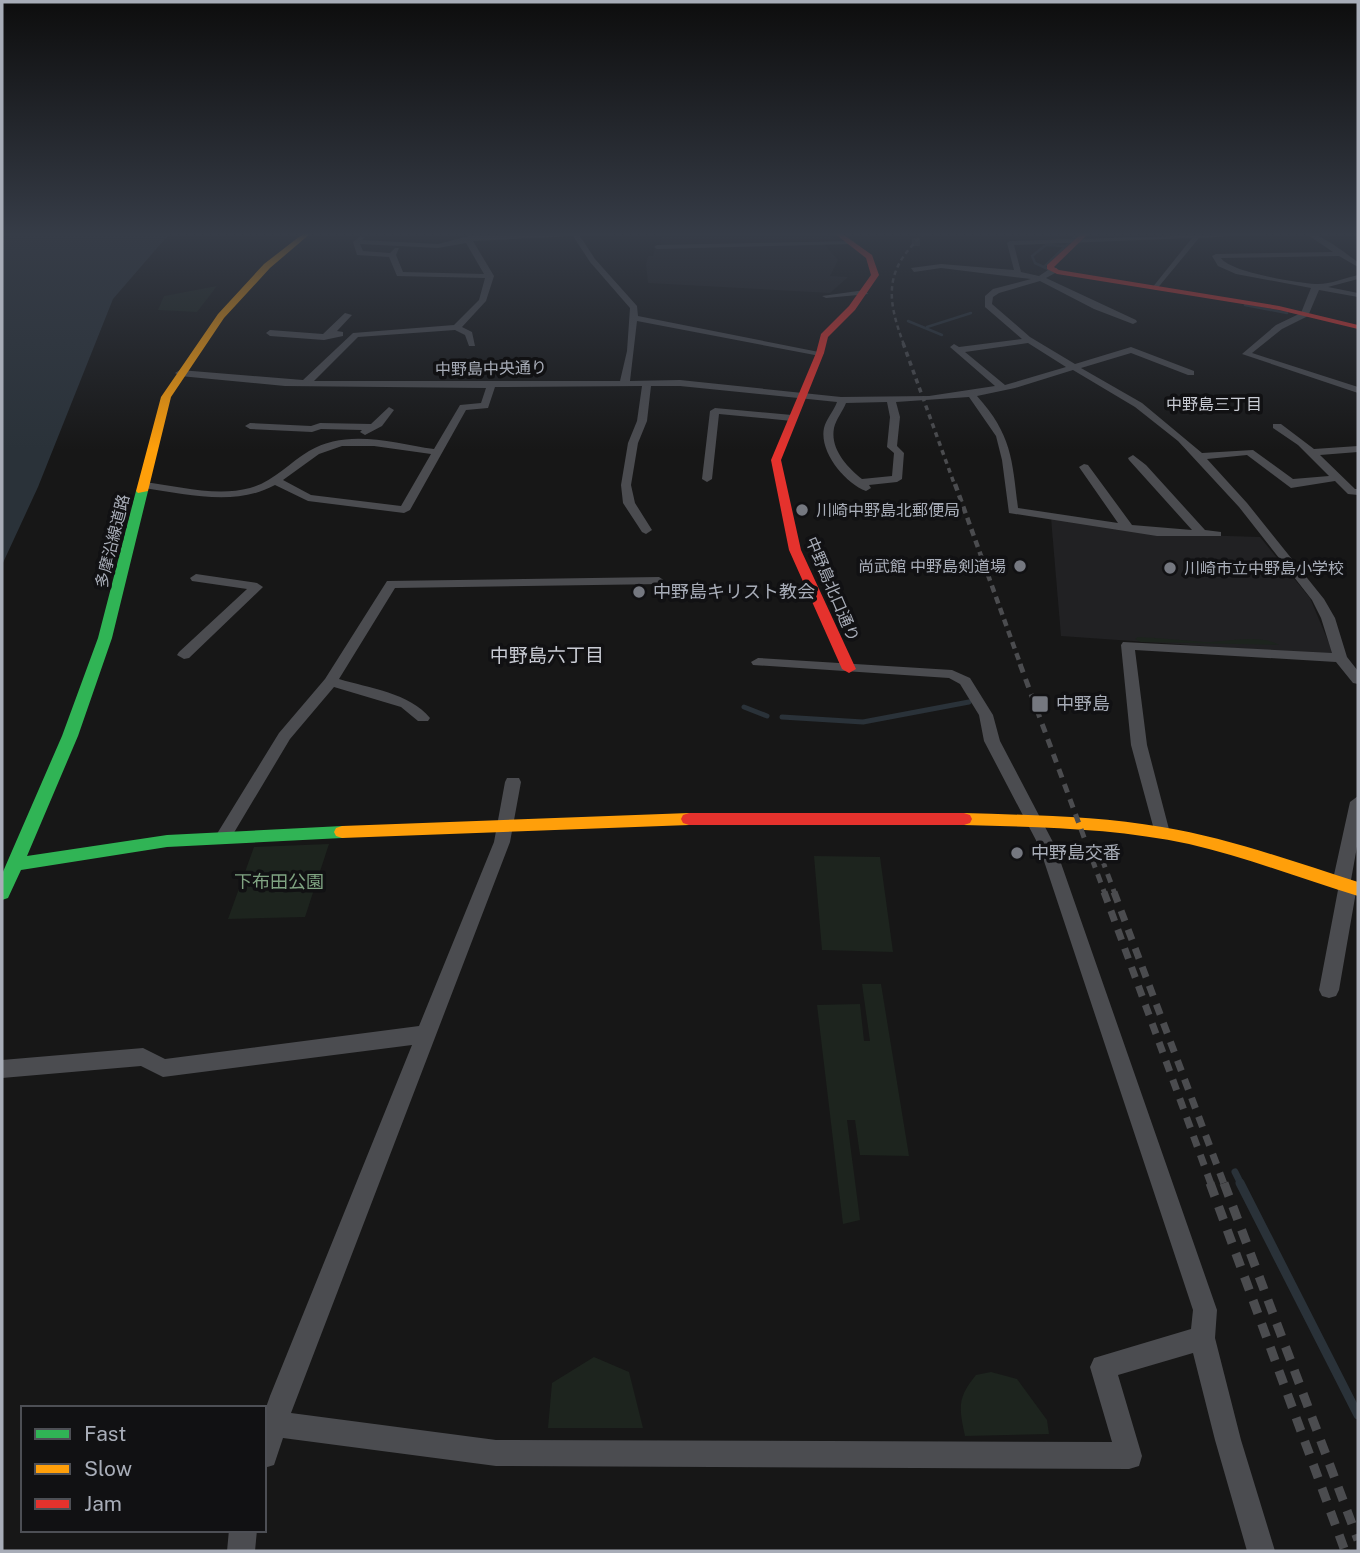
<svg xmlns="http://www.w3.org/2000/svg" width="1360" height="1553" font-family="'Public Sans','Noto Sans JP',sans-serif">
  <rect width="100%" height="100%" fill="#171717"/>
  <!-- built -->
  <g fill="#212123">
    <path d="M 662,233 L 826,233 L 837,240 L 664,246 L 660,244 Z"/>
    <path d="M 824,244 L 838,260 L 830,276 L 848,277 L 830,293 L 648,283 L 646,265 L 648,256 L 653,256 L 655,248 Z"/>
    <path d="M 1051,518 L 1196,535 L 1260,537 L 1310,598 L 1334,655 L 1061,636 Z"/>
  </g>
  <!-- green -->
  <g fill="#1d241e">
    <path d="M 217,286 L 197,312 L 158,310 L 164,296 Z"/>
    <path d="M 1138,637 C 1160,638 1182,640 1204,642 C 1225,643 1258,633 1279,645 L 1141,642 L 1135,639 Z"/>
    <path d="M 329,844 L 305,917 L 228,919 L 254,847 Z"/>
    <path d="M 814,856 L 880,857 L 893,952 L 822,950 Z"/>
    <path d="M 862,984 L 881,984 L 909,1156 L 860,1155 L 855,1120 L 847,1120 L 860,1220 L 843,1224 L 817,1005 L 860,1004 L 864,1041 L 870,1041 Z"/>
    <path d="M 594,1357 L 629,1372 L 643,1428 L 548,1428 L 552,1383 Z"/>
    <path d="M 991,1372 L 1017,1379 L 1047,1420 L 1049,1434 L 965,1436 C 959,1407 957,1398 976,1375 Z"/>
  </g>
  <!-- water -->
  <path fill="#2a3239" d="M 12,233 L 170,233 L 113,299 L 38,487 L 2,565 L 2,239 Z"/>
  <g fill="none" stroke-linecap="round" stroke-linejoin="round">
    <!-- stream-far3 -->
    <g stroke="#2a3239" stroke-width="2.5">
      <path d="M 1044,267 L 1079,233"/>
      <path d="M 1050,270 L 1035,263 L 1032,256 L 1046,245 L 1065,246"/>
      <path d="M 1245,305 L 1287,313"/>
      <path d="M 908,321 L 942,335"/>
      <path d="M 927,327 L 971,313"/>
    </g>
    <!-- stream-far2 -->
    <g stroke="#2a3239" stroke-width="5">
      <path d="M 744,707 L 767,716"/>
      <path d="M 782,717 L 863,722 L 969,702"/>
    </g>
    <!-- stream-far1 -->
    <path stroke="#2a3239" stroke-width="7" d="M 1235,1172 L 1241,1184"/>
    <!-- stream -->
    <path stroke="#2a3239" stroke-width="9" d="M 1240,1183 L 1358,1415"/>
    <!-- street-tunnel -->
    <path stroke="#343537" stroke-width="8" stroke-dasharray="8 3.5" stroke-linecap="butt" d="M 912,242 L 923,242"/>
    <!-- street -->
    <g fill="#4b4c50" fill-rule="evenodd">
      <path d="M 553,233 L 625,233 L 580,236 L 595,259 L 637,306 L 638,316 L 824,353 L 820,356 L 637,321 L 630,381 L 680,380 L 841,397 L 929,396 L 995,386 L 950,347 L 954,344 L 959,347 L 1022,339 L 985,307 L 985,296 L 993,289 L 1031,279 L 941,268 L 914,272 L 911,268 L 941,264 L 1014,270 L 1007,243 L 1010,241 L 1280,233 L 1199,238 L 1156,290 L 1152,288 L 1192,238 L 1014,245 L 1021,272 L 1039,276 L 1051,268 L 1057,268 L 1057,272 L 1046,278 L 1136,320 L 1137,322 L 1133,324 L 1094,309 L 1040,281 L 999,293 L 993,297 L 992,304 L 1030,337 L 1075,364 L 1131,347 L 1194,371 L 1194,375 L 1188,375 L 1131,353 L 1081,368 L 1142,403 L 1202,453 L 1253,450 L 1293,479 L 1329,476 L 1298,445 L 1273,428 L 1273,424 L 1281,424 L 1314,449 L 1358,446 L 1358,452 L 1320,455 L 1355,489 L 1358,489 L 1358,495 L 1348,494 L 1335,481 L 1291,488 L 1247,455 L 1207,459 L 1247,503 L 1324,599 L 1335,618 L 1347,657 L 1358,671 L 1358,684 L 1353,683 L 1336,662 L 1135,650 L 1147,745 L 1170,833 L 1168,837 L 1156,837 L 1131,745 L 1121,645 L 1123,642 L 1332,653 L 1321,618 L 1312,600 L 1239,507 L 1178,441 L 1135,407 L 1073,370 L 1015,388 L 977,396 C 1012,435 1012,459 1018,508 L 1118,523 L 1079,467 L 1084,464 L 1088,465 L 1132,525 L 1192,530 L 1129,460 L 1128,458 L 1133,455 L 1146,465 L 1205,530 L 1221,532 L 1221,536 L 1157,536 L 1009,513 L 1002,460 L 996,436 L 969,397 L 896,402 L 900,417 L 897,446 L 904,453 L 902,479 L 897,482 L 869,485 L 871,488 L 866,491 C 845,483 819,452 824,428 C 826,419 834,411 837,402 L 680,386 L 651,386 L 647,421 L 638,443 L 631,485 L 635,503 L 652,530 L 646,534 L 642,532 L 623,503 L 621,485 L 628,443 L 637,421 L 642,386 L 495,387 L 488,408 L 466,410 L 410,510 L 404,513 L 308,501 L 275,485 C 235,507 187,494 144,488 L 139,485 L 144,482 C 178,486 216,497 250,488 C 273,482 289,463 309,451 C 347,428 393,443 434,449 L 460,405 L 481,403 L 486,388 L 285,386 L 180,376 L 175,373 L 180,370 L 303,380 L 353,333 L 454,325 L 479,300 L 485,278 L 397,276 L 389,257 L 357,255 L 353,242 L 360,236 L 365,237 L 362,240 L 438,244 L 469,236 ZM 573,236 L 590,262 L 630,308 L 627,351 L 620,381 L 314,381 L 358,337 L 455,330 L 465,335 L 469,346 L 475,346 L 472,332 L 462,327 L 486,301 L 494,276 L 473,241 ZM 466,243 L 484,274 L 403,272 L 396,255 L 399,248 L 395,248 L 390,253 L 363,251 L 360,244 L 438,248 ZM 1028,343 L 1066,367 L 1005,385 L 965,352 ZM 887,402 L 890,417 L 887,447 L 894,453 L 892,476 L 862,479 C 847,467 830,449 834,428 C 836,419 843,411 846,403 ZM 342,446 L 374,446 L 431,454 L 401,506 L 311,495 L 283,480 L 319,454 Z"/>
      <path d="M 1305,233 C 1322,233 1343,252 1358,262 L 1358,267 L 1339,256 L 1221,258 C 1230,272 1297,283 1315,284 C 1329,285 1345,278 1358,275 L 1358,279 L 1328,287 L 1358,293 L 1358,297 L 1319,290 L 1308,316 L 1282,329 L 1252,353 L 1358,387 L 1358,393 L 1242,354 L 1276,325 L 1301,313 L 1311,288 L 1236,274 L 1218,266 L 1212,256 L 1216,254 L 1333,252 Z"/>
      <path d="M 854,241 L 852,244 L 657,249 L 654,247 L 657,245 Z"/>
      <path d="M 865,290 L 868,294 L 826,298 L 822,296 Z"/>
      <path d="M 345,313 L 352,315 L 337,331 L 343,332 L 343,336 L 324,340 L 270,336 L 266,333 L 270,330 L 323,334 Z"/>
      <path d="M 389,407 L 394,410 L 382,426 L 365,435 L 360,432 L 362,430 L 321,429 L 312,432 L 250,429 L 245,426 L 250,423 L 311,426 L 320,423 L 371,424 Z"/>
      <path d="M 715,408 L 792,415 L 797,418 L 792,421 L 719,414 L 712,479 L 707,482 L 702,479 L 710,411 Z"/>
      <path d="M 196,574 L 257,583 L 263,587 L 189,658 L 184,659 L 177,655 L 179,652 L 247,589 L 192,581 L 190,578 Z"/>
      <path d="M 659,577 L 665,581 L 663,584 L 395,588 L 339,679 C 369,688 410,693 430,718 L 428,721 L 418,721 L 401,707 L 334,687 L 290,739 L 229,841 L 217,841 L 215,837 L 279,733 L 325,679 L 387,581 Z"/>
      <path d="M 758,658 L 952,670 L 970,678 L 993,715 L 1000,741 L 1055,846 L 1217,1310 L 1215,1338 L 1241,1440 L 1275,1551 L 1247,1551 L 1215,1440 L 1193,1353 L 1118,1375 L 1142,1456 L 1139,1466 L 1129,1469 L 496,1466 L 283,1438 L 274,1465 L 264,1468 L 264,1413 L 270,1396 L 412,1045 L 163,1077 L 141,1066 L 2,1078 L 2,1060 L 143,1048 L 165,1059 L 419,1026 L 494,842 L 505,782 L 507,778 L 519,778 L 521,782 L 510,842 L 291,1413 L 496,1440 L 1112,1442 L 1090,1367 L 1094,1358 L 1191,1329 L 1193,1310 L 1039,846 L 984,741 L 979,715 L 960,684 L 949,678 L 753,665 L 751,662 Z"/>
      <path d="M 1358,796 L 1358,841 L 1351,880 L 1357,886 L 1339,990 L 1336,996 L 1329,998 L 1322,996 L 1319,990 L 1338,890 L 1332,884 L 1350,802 Z"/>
      <path d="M 229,1530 L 257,1530 L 255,1551 L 227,1551 Z"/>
    </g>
    <!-- fast -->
    <path fill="#30b455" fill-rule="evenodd" d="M 142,488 L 148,491 L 112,638 L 78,736 L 27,856 L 167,835 L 342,826 L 348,828 L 350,832 L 348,836 L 342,838 L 167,847 L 21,870 L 8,898 L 2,900 L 2,874 L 62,736 L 98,638 L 136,491 Z"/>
    <!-- slow -->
    <g fill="#ff9f0a" fill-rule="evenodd">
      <path d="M 304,233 L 311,233 L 270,268 L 224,318 L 171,397 L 148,491 L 138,493 L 136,491 L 161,397 L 218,314 L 264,264 Z"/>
      <path d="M 689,813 L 695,815 L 697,819 L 695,823 L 689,825 L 342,838 L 336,836 L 334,832 L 336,828 L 342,826 Z"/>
      <path d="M 964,813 C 1030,815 1097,816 1162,827 C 1229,838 1294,862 1358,882 L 1358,896 C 1301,879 1246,857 1189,844 C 1115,828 1039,827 964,825 L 958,823 L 956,819 L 958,815 Z"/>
    </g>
    <!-- jam -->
    <g fill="#e5322d" fill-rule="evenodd">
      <path d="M 834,233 L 841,233 L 872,255 L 879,275 L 855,310 L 828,337 L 824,353 L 781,460 L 801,550 L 856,669 L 849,673 L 842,669 L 789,550 L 771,460 L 816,353 L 821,334 L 849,306 L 871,275 L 866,258 Z"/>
      <path d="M 1082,233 L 1089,233 L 1054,267 L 1059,270 L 1279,306 L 1358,325 L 1358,329 L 1279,310 L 1057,274 L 1047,269 L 1047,265 Z"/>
      <path d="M 689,813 L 964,813 L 970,815 L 972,819 L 970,823 L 964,825 L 689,825 L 683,823 L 681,819 L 683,815 Z"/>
    </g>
    <!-- rail-far5 -->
    <path stroke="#4b4c4f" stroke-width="2.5" stroke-dasharray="4.5 3.5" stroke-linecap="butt" d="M 904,345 C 886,297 884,269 925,233"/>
    <!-- rail-far4 -->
    <path stroke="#4b4c4f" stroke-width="3.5" stroke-dasharray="5 4.5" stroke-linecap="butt" d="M 903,343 L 955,486"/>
    <!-- rail-far3 -->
    <path stroke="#4b4c4f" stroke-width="4.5" stroke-dasharray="7 5" stroke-linecap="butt" d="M 955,484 L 1021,666"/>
    <!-- rail-far2 -->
    <g stroke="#4b4c4f" stroke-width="5" stroke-dasharray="9 7" stroke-linecap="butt">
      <path d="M 1020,664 L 1105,894"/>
      <path d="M 1102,859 L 1115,894"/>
    </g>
    <!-- rail-far1 -->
    <g stroke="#4b4c4f" stroke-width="7" stroke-dasharray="11 9" stroke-linecap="butt">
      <path d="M 1104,892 L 1211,1184"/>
      <path d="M 1114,892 L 1224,1184"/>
    </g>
    <!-- rail -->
    <g stroke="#4b4c4f" stroke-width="9" stroke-dasharray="14 11" stroke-linecap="butt">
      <path d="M 1210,1183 L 1345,1551"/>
      <path d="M 1224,1183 L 1358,1540"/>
    </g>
  </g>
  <!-- sky -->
  <linearGradient id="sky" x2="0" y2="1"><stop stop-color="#0d0d0d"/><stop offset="0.52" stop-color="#363c47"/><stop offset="1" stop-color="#363c47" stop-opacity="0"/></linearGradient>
  <rect width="1360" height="450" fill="url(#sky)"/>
  <!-- markers -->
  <g fill="#757880" stroke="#111113" stroke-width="2.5">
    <circle cx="802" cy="510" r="7"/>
    <circle cx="1020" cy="566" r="7"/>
    <circle cx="1170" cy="568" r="7"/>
    <circle cx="639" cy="592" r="7"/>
    <rect x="1031" y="695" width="18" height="18" rx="3.5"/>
    <circle cx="1017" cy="853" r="7"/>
  </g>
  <g text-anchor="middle" stroke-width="7" stroke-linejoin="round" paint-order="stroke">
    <!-- far-street labels -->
    <g font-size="16" fill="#a8adb8" stroke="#111113">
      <text transform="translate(491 368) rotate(-1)" y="6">中野島中央通り</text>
      <text transform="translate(112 541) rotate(-76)" y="6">多摩沿線道路</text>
      <text transform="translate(833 589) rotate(67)" y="6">中野島北口通り</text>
    </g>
    <!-- far-neighbourhood labels -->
    <g font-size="16" fill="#c9ccd4" stroke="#111113">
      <text x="1214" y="410">中野島三丁目</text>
    </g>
    <!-- far-poi labels -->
    <g font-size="16" fill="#a8adb8" stroke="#111113" text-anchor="start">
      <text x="816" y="516">川崎中野島北郵便局</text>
      <text x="1006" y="572" text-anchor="end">尚武館 中野島剣道場</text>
      <text x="1184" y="574">川崎市立中野島小学校</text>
    </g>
    <!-- poi labels -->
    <g font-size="18" fill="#a8adb8" stroke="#111113" text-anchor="start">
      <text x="653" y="598">中野島キリスト教会</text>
      <text x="1056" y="710">中野島</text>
      <text x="1031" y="859">中野島交番</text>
    </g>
    <!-- park labels -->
    <g font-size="18" fill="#7fa381" stroke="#111113">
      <text x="279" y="888">下布田公園</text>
    </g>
    <!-- neighbourhood labels -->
    <g font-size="19" fill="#c9ccd4" stroke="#111113">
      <text x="547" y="662">中野島六丁目</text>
    </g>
  </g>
  <!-- border -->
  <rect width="1360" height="1553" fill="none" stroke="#a8adb8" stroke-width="7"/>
  <!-- legend -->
  <rect x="21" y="1406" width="245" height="126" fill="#111113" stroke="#4d4f55" stroke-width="2"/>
  <rect x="35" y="1429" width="35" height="10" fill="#30b455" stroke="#4d4f55" stroke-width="2"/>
  <text x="84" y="1441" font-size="21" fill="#a8adb8">Fast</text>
  <rect x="35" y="1464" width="35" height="10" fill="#ff9f0a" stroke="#4d4f55" stroke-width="2"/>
  <text x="84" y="1476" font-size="21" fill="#a8adb8">Slow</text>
  <rect x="35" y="1499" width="35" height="10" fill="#e5322d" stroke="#4d4f55" stroke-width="2"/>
  <text x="84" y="1511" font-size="21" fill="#a8adb8">Jam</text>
</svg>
